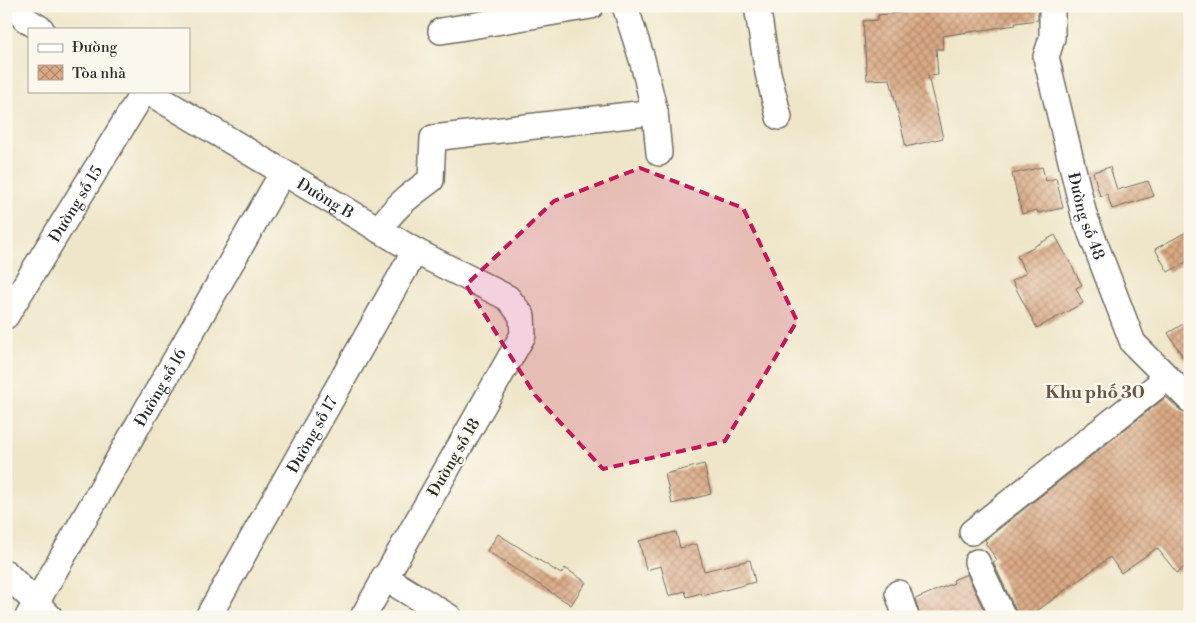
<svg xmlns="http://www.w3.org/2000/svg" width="1196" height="623" font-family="'Libre Bodoni',serif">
  <defs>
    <pattern id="building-cross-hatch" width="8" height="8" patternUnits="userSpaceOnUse" patternTransform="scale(1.25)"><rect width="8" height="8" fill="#daa984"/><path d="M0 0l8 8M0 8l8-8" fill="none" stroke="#b18a6c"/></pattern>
  </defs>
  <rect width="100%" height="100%" fill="#fbf7ec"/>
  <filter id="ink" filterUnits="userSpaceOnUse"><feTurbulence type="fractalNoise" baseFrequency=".02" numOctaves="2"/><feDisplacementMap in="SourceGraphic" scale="10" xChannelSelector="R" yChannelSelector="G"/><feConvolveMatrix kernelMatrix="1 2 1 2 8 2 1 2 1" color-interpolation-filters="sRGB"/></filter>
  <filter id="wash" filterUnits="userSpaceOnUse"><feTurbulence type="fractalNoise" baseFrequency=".0096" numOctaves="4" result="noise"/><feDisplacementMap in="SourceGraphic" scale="20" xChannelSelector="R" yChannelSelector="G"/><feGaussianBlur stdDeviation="1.12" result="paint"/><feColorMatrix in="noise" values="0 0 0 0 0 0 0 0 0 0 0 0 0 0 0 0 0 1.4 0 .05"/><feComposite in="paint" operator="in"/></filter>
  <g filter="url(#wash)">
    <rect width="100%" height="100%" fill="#efe6c9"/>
    <g id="blocks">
      <!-- building -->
      <g fill="url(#building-cross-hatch)">
        <path d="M 985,6 L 1038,6 L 1038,20 L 1015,23 L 1016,25 L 942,36 L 943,49 L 936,49 L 938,75 L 928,76 L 943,138 L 906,147 L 890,79 L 867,80 L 863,21 L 878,20 L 878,15 L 958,7 L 959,10 Z"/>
        <path d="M 1042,167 L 1046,181 L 1056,178 L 1063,208 L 1038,213 L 1037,210 L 1022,214 L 1012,174 Z"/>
        <path d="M 1110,167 L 1117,190 L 1148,181 L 1154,196 L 1112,209 L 1107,194 L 1100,196 L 1093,172 Z"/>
        <path d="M 1190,230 L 1190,260 L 1168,272 L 1155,249 Z"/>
        <path d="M 1055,235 L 1082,285 L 1076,288 L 1083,303 L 1037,328 L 1012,281 L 1026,273 L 1017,256 Z"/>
        <path d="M 1190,320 L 1190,368 L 1168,333 Z"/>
        <path d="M 1166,397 L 1180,410 L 1190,414 L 1190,562 L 1177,573 L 1157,548 L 1121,573 L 1110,557 L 1029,617 L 1017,617 L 1016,611 L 993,562 L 997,560 L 985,543 L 987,542 L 985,540 Z"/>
        <path d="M 704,464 L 711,494 L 672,504 L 665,474 Z"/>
        <path d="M 676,532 L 680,548 L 697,544 L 704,571 L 750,560 L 755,582 L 702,596 L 701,593 L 687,597 L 685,591 L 669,596 L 661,566 L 646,570 L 639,541 Z"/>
        <path d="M 498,534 L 561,574 L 565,568 L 586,582 L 571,605 L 487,551 Z"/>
        <path d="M 967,574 L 987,617 L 920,617 L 915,599 L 954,583 L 953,580 Z"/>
      </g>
    </g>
  </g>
  <g filter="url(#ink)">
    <use href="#blocks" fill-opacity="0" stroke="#706c62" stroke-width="1"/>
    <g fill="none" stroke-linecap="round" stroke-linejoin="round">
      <defs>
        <g id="street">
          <path d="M 14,6 L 25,19 L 41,29"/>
          <path d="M 625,6 L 642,59 L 655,112 L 659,153"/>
          <path d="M 757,6 L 768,73 L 779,117"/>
          <path id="s1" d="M 1052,6 L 1052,38 L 1046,57 L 1084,215 L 1133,343 L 1190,400"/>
          <path d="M 441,31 L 591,6"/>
          <path id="s2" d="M 147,91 L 415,251 L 508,298 L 522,316 L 523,335 L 363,617"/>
          <path d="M 379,230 C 395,206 409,196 431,180 L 433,138 L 655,112"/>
          <path id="s3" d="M 6,316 L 144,91"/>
          <path d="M 972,532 L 1167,378"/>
          <path d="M 977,562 L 1003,617"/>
          <path d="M 6,573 L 50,617"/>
          <path d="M 384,577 L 449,617"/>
          <path d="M 898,593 L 906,617"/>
          <path id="s4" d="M 28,617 L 283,172"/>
          <path id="s5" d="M 208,617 L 415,251"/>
        </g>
      </defs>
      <!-- street casing -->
      <use href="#street" stroke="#706c62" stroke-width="28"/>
      <!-- street -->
      <use href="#street" stroke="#fff" stroke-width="25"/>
    </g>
  </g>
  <!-- marked area -->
  <path fill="#c2185b" fill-opacity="0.2" stroke="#c2185b" stroke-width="4" stroke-dasharray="10 6" stroke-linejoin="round" d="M 640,168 L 743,208 L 797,321 L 725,441 L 603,469 L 535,395 L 466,285 L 554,201 Z"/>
  <g text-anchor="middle" stroke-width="4.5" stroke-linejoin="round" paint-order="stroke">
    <!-- street labels -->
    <g font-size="16" fill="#2b2b2b" stroke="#fbf7ec">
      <text dy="6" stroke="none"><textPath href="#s2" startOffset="208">Đường B</textPath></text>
      <text dy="6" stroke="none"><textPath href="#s3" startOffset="132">Đường số 15</textPath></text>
      <text dy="6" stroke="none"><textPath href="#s1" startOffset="216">Đường số 48</textPath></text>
      <text dy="6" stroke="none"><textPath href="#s4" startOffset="265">Đường số 16</textPath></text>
      <text dy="6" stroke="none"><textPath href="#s5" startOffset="210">Đường số 17</textPath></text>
      <text transform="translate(453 457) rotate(-60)" y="6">Đường số 18</text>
    </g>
    <!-- neighbourhood labels -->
    <g font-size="18" font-weight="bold" fill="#68574a" stroke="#fbf7ec">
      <text x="1095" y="398">Khu phố 30</text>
    </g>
  </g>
  <!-- margin -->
  <rect width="1196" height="623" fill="none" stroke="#fbf7ec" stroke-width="25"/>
  <!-- legend -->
  <rect x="28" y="28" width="162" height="65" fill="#fbf7ec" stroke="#a8a59f"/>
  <rect x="38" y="44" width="25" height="8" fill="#ffffff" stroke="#a8a59f"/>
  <text x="72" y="52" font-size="15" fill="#2b2b2b">Đường</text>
  <rect x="38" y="65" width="25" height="15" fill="url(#building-cross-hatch)" stroke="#a8a59f"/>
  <text x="72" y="78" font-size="15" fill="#2b2b2b">Tòa nhà</text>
</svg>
